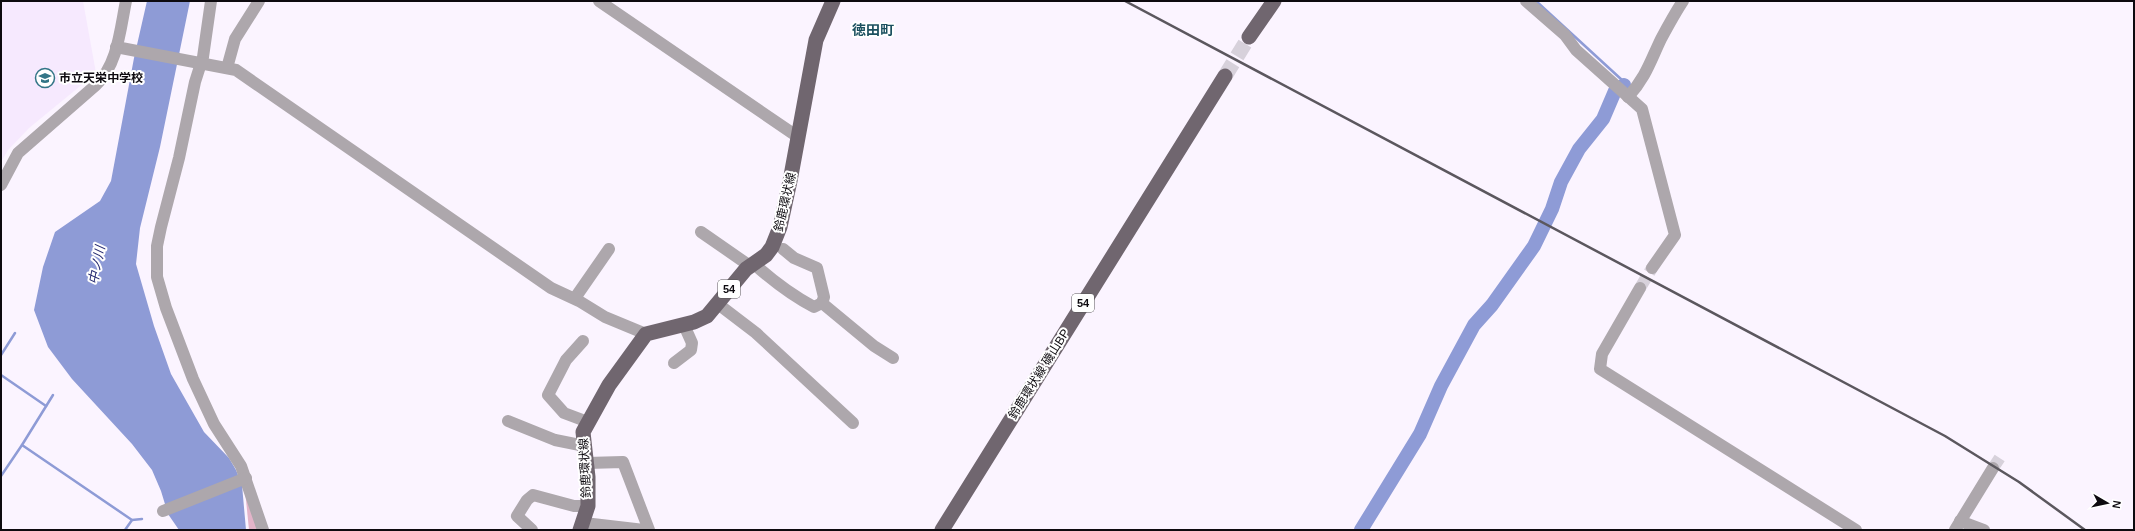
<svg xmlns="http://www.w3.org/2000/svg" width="2135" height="531" font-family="Helvetica,'Noto Sans JP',sans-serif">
  <rect width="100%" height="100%" fill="#fbf4ff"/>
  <!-- built -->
  <path fill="#f6e9fe" d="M 1,1 L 83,1 L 96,73 L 29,128 L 8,150 L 1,162 Z"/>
  <!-- green -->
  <path fill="#e3b4c9" d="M 245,490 L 258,530 L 249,530 Z"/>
  <!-- water -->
  <path fill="#8e9bd6" d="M 147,1 L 190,1 L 160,147 L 140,228 L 136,264 L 154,326 L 171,374 L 204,432 L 229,458 L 236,470 L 242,485 L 246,530 L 179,530 L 168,514 L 161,491 L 152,470 L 132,444 L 72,379 L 48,347 L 34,310 L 43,267 L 55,232 L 100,201 L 111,181 L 134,58 Z"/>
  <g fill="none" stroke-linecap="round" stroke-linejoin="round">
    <!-- stream -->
    <g stroke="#8e9bd6" stroke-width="2.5">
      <path d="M 1536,1 L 1622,80 L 1624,85"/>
      <path d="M 1,355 L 15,333"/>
      <path d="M 1,375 L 46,406"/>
      <path d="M 22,445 L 53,395"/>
      <path d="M 1,476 L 22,445 L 132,520 L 142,519"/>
      <path d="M 125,530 L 132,520"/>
    </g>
    <!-- river -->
    <path stroke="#8e9bd6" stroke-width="14" d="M 1361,530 L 1420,434 L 1441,386 L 1474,325 L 1492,305 L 1534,246 L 1552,209 L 1561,182 L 1579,149 L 1603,119 L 1615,91 L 1624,85"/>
    <!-- minor-tunnel -->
    <g stroke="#d7d1db" stroke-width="12" stroke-dasharray="12 6" stroke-linecap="butt">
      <path d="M 1640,288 L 1652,268"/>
      <path d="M 1993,468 L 2001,456"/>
    </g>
    <!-- major-tunnel -->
    <path stroke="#d7d1db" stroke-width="15" stroke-dasharray="15 8" stroke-linecap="butt" d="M 1225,76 L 1249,37"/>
    <!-- minor -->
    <g stroke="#ada7ac" stroke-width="12">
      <path d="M 211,1 L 203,57 L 195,82 L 179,158 L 161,227 L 157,246 L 157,277 L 166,308 L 193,379 L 214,424 L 241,466 L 263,530"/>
      <path d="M 599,1 L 798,137"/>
      <path d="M 1526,1 L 1565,35 L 1576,50 L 1642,109 L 1675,235 L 1652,268"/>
      <path d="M 116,47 L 236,70 L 551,288 L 579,301 L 605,317 L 646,334"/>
      <path d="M 227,68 L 235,39 L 259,1"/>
      <path d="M 1628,97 C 1646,77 1650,62 1661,39 C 1668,26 1675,13 1683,1"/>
      <path d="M 1,185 L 18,153 L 96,85 C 118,64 120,30 126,1"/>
      <path d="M 701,232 L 750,266"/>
      <path d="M 783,249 L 794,258 L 817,268 L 824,297 L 822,303"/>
      <path d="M 754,264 C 773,281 791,295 814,307 L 822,303 L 874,346 L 893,358"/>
      <path d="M 1640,288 L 1602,354 L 1600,369 L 1856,530"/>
      <path d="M 575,298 L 609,249"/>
      <path d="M 718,304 L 756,333 L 853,423"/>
      <path d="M 583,341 L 566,360 L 548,395 L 564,413 L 588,422"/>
      <path d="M 674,363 L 691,350 L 692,343 L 684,325"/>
      <path d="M 508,421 L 555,440 L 585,446"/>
      <path d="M 587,463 L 623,462 L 649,530"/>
      <path d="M 163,511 L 246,478"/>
      <path d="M 1960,521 L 1984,530"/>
      <path d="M 584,523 L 644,530"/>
      <path d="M 532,530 L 517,516 L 527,500 L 533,495 L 574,506 L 588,506"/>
      <path d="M 1955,530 L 1993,468"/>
    </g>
    <!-- major -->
    <g stroke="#70666f" stroke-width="15">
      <path d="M 1249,37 L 1274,1"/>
      <path d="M 580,530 L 588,506 L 588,477 L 583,432 L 609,385 L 646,334 L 694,322 L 707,316 L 746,269 L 766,255 L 772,247 L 780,227 L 790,181 L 816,40 L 833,1"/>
      <path d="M 942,530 L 1225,76"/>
    </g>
    <!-- rail -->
    <path stroke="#5b575e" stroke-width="2.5" d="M 1125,1 L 1945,436 L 2019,482 L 2085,530"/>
  </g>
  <!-- icons -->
  <defs>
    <symbol id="school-ring" viewBox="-11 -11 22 22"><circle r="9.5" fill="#fff" stroke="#337587" stroke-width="1.5"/><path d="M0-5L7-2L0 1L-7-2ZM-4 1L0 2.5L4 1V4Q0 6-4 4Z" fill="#337587"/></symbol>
  </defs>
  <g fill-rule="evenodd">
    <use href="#school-ring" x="34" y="67" width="22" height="22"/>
  </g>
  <g text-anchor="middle" stroke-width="4" stroke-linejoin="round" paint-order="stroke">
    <!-- shield labels -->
    <g fill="#fff" stroke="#565457" stroke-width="1">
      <rect x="718" y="280" width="22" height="18" rx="3"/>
      <rect x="1072" y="294" width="22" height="18" rx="3"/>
    </g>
    <g font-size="11" font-weight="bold" fill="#0d0a0f">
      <text x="729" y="293">54</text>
      <text x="1083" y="307">54</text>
    </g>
    <!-- poi labels -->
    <g font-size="12" font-weight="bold" fill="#0d0a0f" stroke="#fff" text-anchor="start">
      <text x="59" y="82">市立天栄中学校</text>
    </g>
    <!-- street labels -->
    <g font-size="12" fill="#0d0a0f" stroke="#fff">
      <text transform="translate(785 202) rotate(-77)" y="4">鈴鹿環状線</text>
      <text transform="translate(1039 374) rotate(-58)" y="4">鈴鹿環状線 磯山BP</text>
      <text transform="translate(585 468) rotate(-93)" y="4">鈴鹿環状線</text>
    </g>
    <!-- water labels -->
    <g font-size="13" font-style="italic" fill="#262a70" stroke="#fff">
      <text transform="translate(96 265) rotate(-79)" y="5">中ノ川</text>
    </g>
    <!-- quarter labels -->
    <g font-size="14" font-weight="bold" fill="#1b505f" stroke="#fff">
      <text x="873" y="35">徳田町</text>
    </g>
  </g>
  <!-- border -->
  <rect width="2135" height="531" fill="none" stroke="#0d0a0f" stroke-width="4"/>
  <!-- north arrow -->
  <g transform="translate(2107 503) rotate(99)" stroke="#ffffff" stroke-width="3" paint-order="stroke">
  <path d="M0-3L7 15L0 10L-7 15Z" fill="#0d0a0f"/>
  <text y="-6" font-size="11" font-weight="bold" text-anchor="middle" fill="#0d0a0f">N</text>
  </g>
</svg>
